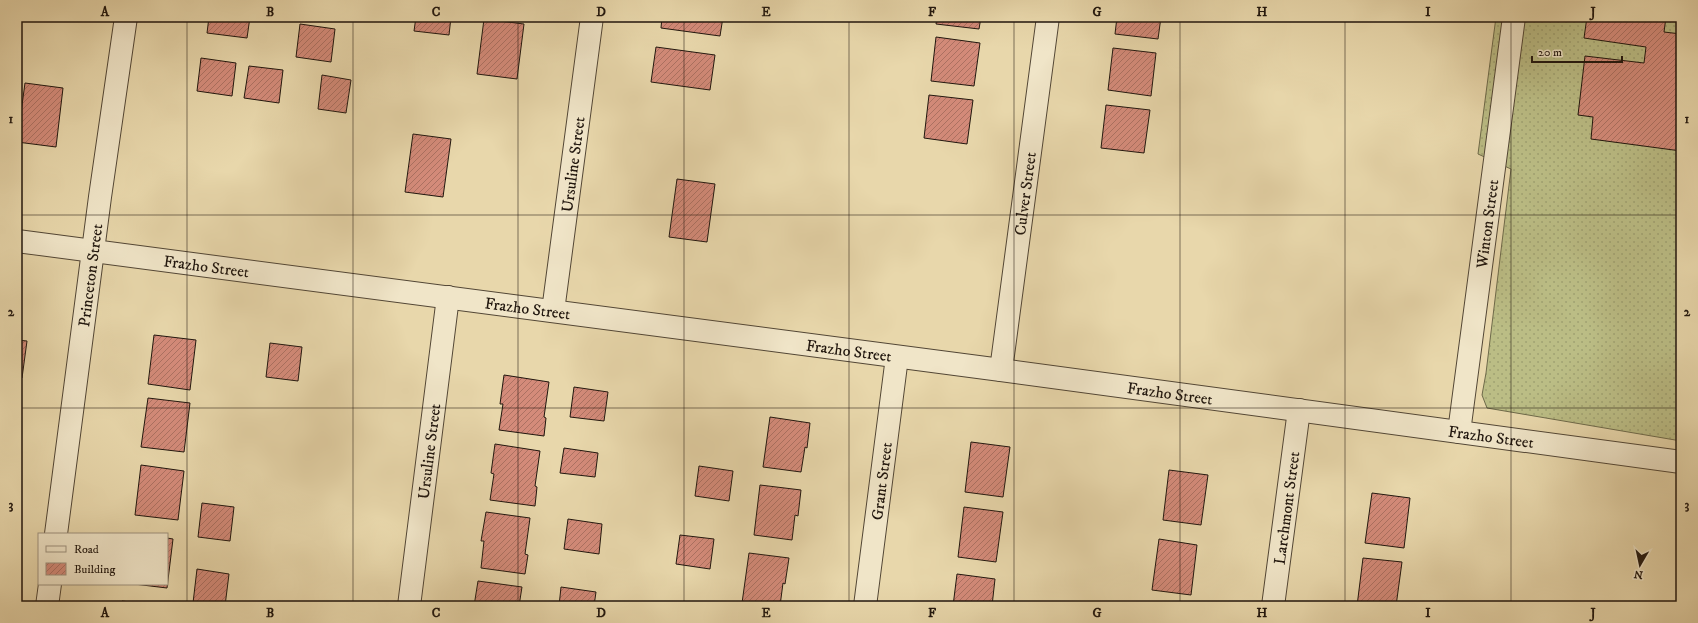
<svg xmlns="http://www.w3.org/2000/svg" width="1698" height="623" font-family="'IM FELL DW Pica',serif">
  <defs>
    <pattern id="grass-dots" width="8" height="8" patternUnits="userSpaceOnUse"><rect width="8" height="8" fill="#bbbd85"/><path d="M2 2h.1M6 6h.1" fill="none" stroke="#a0a272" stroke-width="1.8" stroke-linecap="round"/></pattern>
    <pattern id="building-hatch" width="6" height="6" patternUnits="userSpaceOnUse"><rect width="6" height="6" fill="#d48b7a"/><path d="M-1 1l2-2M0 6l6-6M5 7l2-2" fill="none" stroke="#ac7162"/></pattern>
  </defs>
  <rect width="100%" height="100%" fill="#e8d7ab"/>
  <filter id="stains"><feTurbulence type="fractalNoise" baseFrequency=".005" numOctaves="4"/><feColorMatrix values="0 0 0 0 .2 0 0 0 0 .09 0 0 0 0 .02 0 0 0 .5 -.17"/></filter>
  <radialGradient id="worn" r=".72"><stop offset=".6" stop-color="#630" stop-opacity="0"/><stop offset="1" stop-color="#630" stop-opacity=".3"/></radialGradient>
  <!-- grass -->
  <path fill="url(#grass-dots)" stroke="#6e6a4a" d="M 1496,17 L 1681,17 L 1681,441 L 1487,408 L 1482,395 L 1486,373 L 1511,169 L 1478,154 Z"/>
  <!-- building -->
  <g fill="url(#building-hatch)" stroke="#20160e">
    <path d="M 209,17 L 250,17 L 247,38 L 207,33 Z"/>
    <path d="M 416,17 L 451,17 L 449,35 L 414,31 Z"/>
    <path d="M 662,17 L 723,17 L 720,36 L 661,28 Z"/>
    <path d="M 937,17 L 981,17 L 979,29 L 936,24 Z"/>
    <path d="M 1117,17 L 1161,17 L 1158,39 L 1115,34 Z"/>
    <path d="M 1587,17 L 1666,17 L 1664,32 L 1681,34 L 1681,151 L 1591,139 L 1593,117 L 1578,115 L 1585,56 L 1644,63 L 1646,47 L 1584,38 Z"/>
    <path d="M 484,19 L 524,24 L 517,79 L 477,74 Z"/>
    <path d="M 300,24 L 335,29 L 331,62 L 296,57 Z"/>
    <path d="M 936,37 L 980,43 L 974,86 L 931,81 Z"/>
    <path d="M 656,47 L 715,55 L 710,90 L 651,82 Z"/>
    <path d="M 1113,48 L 1156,53 L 1151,96 L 1108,90 Z"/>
    <path d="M 201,58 L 236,63 L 232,96 L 197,91 Z"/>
    <path d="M 249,66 L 283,70 L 279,103 L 244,98 Z"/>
    <path d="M 322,75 L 351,80 L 346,113 L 318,109 Z"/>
    <path d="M 25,83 L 63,88 L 56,147 L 17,142 Z"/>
    <path d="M 929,95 L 973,100 L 967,144 L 924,138 Z"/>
    <path d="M 1106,105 L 1150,110 L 1144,153 L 1101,148 Z"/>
    <path d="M 413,134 L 451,139 L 443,197 L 405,192 Z"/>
    <path d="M 677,179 L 715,184 L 707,242 L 669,237 Z"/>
    <path d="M 154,335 L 196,340 L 190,390 L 148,384 Z"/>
    <path d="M 17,340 L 27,341 L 22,378 L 17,378 Z"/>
    <path d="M 270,343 L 302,347 L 298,381 L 266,377 Z"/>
    <path d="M 504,375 L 549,382 L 544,417 L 546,418 L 544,436 L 499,430 L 503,404 L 500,404 Z"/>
    <path d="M 574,387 L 608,392 L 604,421 L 570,417 Z"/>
    <path d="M 148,398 L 190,403 L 184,452 L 141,447 Z"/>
    <path d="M 770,417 L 810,423 L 807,448 L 805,447 L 801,472 L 763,467 Z"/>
    <path d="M 971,442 L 1010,447 L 1003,497 L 965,492 Z"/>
    <path d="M 495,444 L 540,451 L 535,486 L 537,487 L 535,506 L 490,500 L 494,474 L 491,473 Z"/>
    <path d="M 564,448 L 598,453 L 595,477 L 560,473 Z"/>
    <path d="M 141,465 L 184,471 L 178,520 L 135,515 Z"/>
    <path d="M 699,466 L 733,471 L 729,501 L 695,496 Z"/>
    <path d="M 1169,470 L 1208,475 L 1201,525 L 1163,520 Z"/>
    <path d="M 760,485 L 801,490 L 798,516 L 795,515 L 792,540 L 754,535 Z"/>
    <path d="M 1372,493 L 1410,498 L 1404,548 L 1365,543 Z"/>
    <path d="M 202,503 L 234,507 L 230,541 L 198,537 Z"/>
    <path d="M 964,507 L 1003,512 L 996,562 L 958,557 Z"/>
    <path d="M 486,512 L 530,518 L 525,554 L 528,555 L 525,574 L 481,568 L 484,541 L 481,541 Z"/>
    <path d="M 568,519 L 602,524 L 599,554 L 564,549 Z"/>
    <path d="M 680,535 L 714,539 L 710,569 L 676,564 Z"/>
    <path d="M 167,538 L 173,539 L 167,588 L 134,584 L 167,584 Z"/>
    <path d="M 1159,539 L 1197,545 L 1191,595 L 1152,590 Z"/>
    <path d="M 749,553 L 789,558 L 785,584 L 783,583 L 780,606 L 766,606 L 742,603 Z"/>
    <path d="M 1363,558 L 1402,562 L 1396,606 L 1357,606 Z"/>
    <path d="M 197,569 L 229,574 L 225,606 L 193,603 Z"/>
    <path d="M 957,574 L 995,579 L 992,606 L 953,606 Z"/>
    <path d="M 478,581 L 522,587 L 519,606 L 474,606 Z"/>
    <path d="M 561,587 L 596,592 L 594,606 L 559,606 Z"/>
    <path d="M 122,601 L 162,606 L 121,606 Z"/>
    <path d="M 670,602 L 702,606 L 670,606 Z"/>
  </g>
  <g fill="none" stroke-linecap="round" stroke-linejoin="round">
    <defs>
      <g id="minor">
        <path id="s1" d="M 553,311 L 592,17"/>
        <path id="s2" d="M 1001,370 L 1048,17"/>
        <path id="s3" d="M 1459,432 L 1514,17"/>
        <path id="s4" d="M 56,534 L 100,197 L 126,17"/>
        <path d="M 47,606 L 50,584"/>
        <path id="s5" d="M 409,606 L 448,297"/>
        <path id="s6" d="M 865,606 L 897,357"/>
        <path id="s7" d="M 1273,606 L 1299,410"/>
      </g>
      <g id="tertiary">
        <path id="s8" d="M 17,241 L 1001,370 L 1681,462"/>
      </g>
    </defs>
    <!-- minor casing -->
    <use href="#minor" stroke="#524635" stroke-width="24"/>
    <!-- tertiary casing -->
    <use href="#tertiary" stroke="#524635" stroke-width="24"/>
    <!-- minor -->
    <use href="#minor" stroke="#f0e5c8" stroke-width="22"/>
    <!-- tertiary -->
    <use href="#tertiary" stroke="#f0e5c8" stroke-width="22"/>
  </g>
  <!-- grid -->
  <path fill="none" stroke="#20160e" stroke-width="1" stroke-opacity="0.55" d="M 187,17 L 187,606M 353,17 L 353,606M 518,17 L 518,606M 684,17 L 684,606M 849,17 L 849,606M 1014,17 L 1014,606M 1180,17 L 1180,606M 1345,17 L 1345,606M 1511,17 L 1511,606M 17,215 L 1681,215M 17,408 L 1681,408"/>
  <g text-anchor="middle" stroke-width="3.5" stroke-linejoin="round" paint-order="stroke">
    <!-- street labels -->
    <g font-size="16" fill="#20160e" stroke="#f0e5c8">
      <text dy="6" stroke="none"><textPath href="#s1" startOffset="148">Ursuline Street</textPath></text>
      <text dy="6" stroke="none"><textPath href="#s2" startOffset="178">Culver Street</textPath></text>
      <text dy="6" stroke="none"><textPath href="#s3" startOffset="210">Winton Street</textPath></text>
      <text dy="6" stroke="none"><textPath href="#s8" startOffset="191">Frazho Street</textPath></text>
      <text dy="6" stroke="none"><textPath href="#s4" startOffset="261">Princeton Street</textPath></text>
      <text dy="6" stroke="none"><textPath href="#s8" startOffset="515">Frazho Street</textPath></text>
      <text dy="6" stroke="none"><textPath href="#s8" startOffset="839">Frazho Street</textPath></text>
      <text dy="6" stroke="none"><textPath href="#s8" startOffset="1163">Frazho Street</textPath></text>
      <text dy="6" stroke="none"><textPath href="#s8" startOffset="1487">Frazho Street</textPath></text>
      <text dy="6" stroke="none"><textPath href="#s5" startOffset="156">Ursuline Street</textPath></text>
      <text dy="6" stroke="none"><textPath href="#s6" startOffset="126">Grant Street</textPath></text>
      <text dy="6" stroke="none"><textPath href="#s7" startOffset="99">Larchmont Street</textPath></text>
    </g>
  </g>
  <!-- margin -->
  <rect width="1698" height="623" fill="none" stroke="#e8d7ab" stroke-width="44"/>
  <!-- legend -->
  <rect x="38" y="533" width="130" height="52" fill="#f0e5c8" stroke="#9d927e"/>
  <rect x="46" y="546" width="20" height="6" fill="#f0e5c8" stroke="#9d927e"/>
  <text x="74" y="553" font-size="12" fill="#20160e">Road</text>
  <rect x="46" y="563" width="20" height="12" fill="url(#building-hatch)" stroke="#9d927e"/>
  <text x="74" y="573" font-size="12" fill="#20160e">Building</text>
  <!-- north arrow -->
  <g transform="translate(1640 565) rotate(189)" stroke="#f0e5c8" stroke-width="3" paint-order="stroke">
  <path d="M0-3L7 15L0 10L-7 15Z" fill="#20160e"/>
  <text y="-6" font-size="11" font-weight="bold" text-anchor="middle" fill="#20160e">N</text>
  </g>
  <!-- scale -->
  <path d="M1532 56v6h90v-6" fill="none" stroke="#20160e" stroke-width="2"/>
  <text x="1538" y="56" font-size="12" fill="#20160e" stroke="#f0e5c8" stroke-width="3" paint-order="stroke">20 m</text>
  <rect x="22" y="22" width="1654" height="579" fill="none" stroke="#20160e" stroke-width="1.5"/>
  <g font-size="13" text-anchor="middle" font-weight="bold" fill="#20160e">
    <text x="105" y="16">A</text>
    <text x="270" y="16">B</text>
    <text x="436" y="16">C</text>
    <text x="601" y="16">D</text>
    <text x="766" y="16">E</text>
    <text x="932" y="16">F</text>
    <text x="1097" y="16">G</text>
    <text x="1262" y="16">H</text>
    <text x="1428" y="16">I</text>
    <text x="1593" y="16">J</text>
    <text x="11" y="123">1</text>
    <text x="1687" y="123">1</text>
    <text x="11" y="316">2</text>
    <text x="1687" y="316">2</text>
    <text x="11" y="509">3</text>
    <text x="1687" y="509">3</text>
    <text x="105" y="617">A</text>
    <text x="270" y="617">B</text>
    <text x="436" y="617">C</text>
    <text x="601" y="617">D</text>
    <text x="766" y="617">E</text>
    <text x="932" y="617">F</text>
    <text x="1097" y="617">G</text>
    <text x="1262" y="617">H</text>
    <text x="1428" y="617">I</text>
    <text x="1593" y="617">J</text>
  </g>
  <rect width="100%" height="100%" filter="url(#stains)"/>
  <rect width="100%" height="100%" fill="url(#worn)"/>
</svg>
